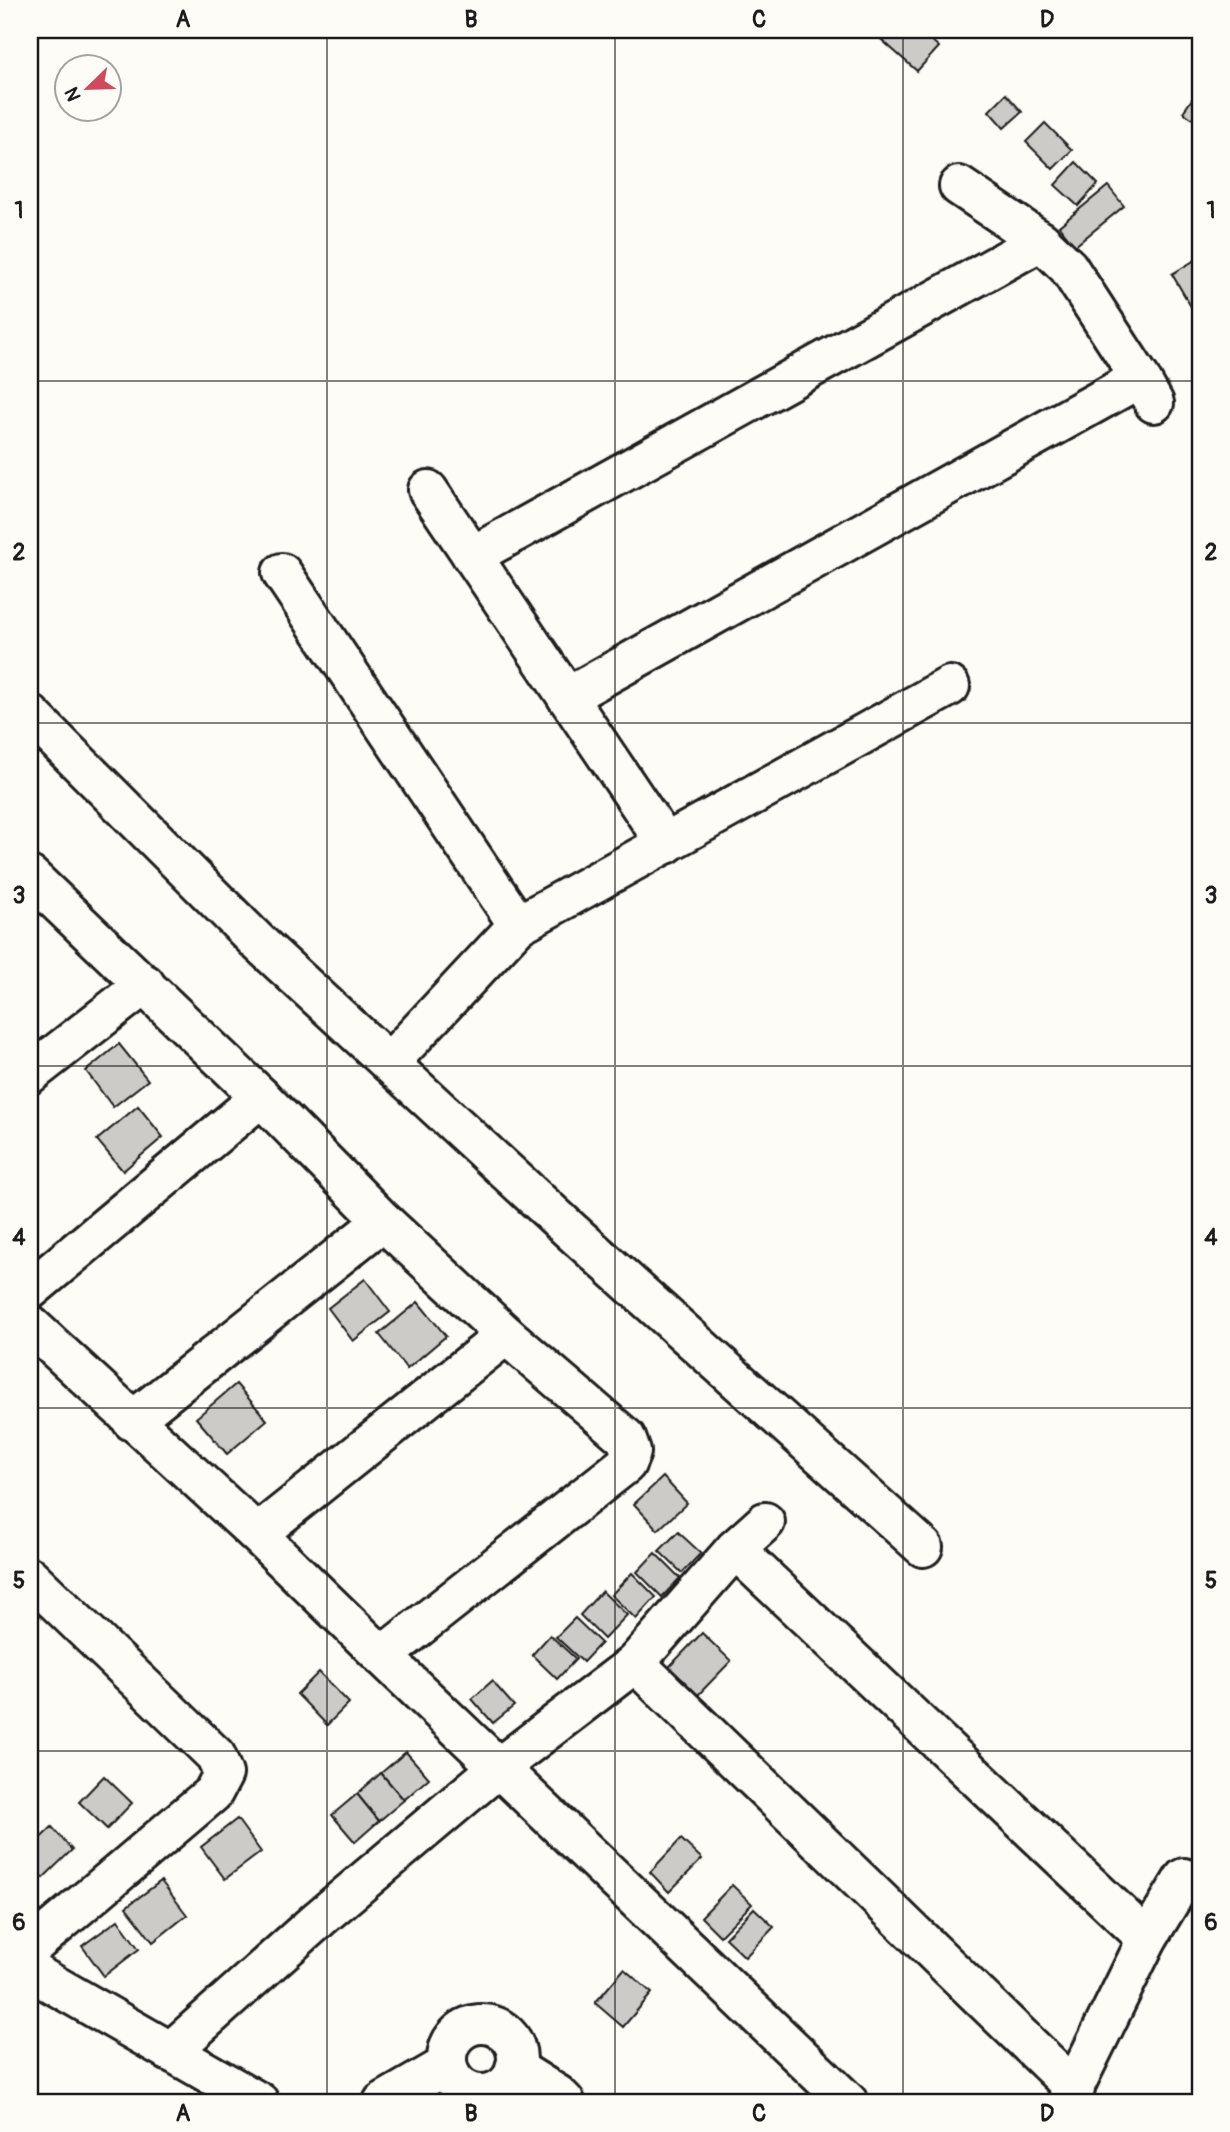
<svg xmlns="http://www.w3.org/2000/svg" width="1230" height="2132" font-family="Pangolin,sans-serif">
  <rect width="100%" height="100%" fill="#fdfcf7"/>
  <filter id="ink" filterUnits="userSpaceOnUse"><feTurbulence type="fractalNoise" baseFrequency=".0143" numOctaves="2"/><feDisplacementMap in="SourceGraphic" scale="14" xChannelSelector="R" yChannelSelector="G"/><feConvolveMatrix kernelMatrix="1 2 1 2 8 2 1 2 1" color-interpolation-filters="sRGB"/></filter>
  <g filter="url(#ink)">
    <!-- building -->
    <g fill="#cccbc8" stroke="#1c1c1c" stroke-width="2">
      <path d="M 876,30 L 920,30 L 939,47 L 917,71 L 874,33 Z"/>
      <path d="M 1200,88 L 1200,124 L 1183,112 Z"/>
      <path d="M 1006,94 L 1022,112 L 1004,128 L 989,111 Z"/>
      <path d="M 1045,123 L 1072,150 L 1053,169 L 1026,142 Z"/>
      <path d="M 1076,162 L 1098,184 L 1078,206 L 1055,185 Z"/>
      <path d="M 1108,186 L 1124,206 L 1075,246 L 1059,226 Z"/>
      <path d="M 1200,257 L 1200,322 L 1172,274 Z"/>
      <path d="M 119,1044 L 148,1080 L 113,1107 L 86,1071 Z"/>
      <path d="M 138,1106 L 163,1137 L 123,1171 L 97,1140 Z"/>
      <path d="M 365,1279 L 390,1312 L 353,1341 L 328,1308 Z"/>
      <path d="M 418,1302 L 446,1336 L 407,1369 L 379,1334 Z"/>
      <path d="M 236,1384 L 267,1420 L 227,1454 L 196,1418 Z"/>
      <path d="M 663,1477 L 687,1503 L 658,1530 L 634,1504 Z"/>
      <path d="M 678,1532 L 701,1553 L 682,1573 L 659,1551 Z"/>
      <path d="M 655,1553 L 680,1578 L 662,1597 L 637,1572 Z"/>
      <path d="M 632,1573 L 656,1597 L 636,1619 L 611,1595 Z"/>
      <path d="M 602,1591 L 627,1615 L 604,1639 L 580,1615 Z"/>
      <path d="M 575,1618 L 601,1643 L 583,1662 L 556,1637 Z"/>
      <path d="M 702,1633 L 731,1661 L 698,1695 L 669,1667 Z"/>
      <path d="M 550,1635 L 576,1659 L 557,1679 L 532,1655 Z"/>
      <path d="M 319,1672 L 349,1703 L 327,1725 L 297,1694 Z"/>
      <path d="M 492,1681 L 514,1706 L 493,1723 L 472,1699 Z"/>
      <path d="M 406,1752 L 429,1778 L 404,1800 L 381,1773 Z"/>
      <path d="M 381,1773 L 404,1800 L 379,1821 L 357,1794 Z"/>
      <path d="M 104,1776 L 132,1803 L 107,1829 L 79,1802 Z"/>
      <path d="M 357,1794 L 379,1821 L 355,1842 L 332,1815 Z"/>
      <path d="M 237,1819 L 261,1852 L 225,1879 L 201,1847 Z"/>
      <path d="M 52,1827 L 72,1850 L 43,1878 L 30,1863 L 30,1848 Z"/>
      <path d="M 681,1839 L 702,1859 L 669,1892 L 650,1872 Z"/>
      <path d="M 161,1881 L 187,1915 L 153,1942 L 126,1907 Z"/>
      <path d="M 732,1885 L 752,1904 L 720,1936 L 701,1917 Z"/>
      <path d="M 754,1908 L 774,1927 L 745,1957 L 725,1938 Z"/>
      <path d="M 118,1920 L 139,1949 L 104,1976 L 82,1946 Z"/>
      <path d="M 624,1969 L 652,1993 L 623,2027 L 595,2003 Z"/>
    </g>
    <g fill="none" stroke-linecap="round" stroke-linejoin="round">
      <defs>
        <g id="minor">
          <path d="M 959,186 L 1041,241 L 1068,267 L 1140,378 L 1154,403"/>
          <path d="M 428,490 L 666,844"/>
          <path d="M 472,556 L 1041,241"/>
          <path d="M 282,573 L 518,925"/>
          <path d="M 567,697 L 1140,378"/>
          <path d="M 30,714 L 259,943 L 571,1231 L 923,1547"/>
          <path d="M 30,876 L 261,1097 L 383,1221 L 506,1335 L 626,1438 L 631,1452 L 626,1464 L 382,1656"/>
          <path d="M 389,1063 L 518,925 L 950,686"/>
          <path d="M 30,1074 L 145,984"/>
          <path d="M 30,1290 L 261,1097"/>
          <path d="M 30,1325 L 257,1534 L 382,1656 L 848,2102"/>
          <path d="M 132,1421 L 383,1221"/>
          <path d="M 257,1534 L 506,1335"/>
          <path d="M 735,1549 L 1147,1939"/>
          <path d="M 30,1577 L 216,1756 L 223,1774 L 213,1793 L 30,1948"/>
          <path d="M 635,1663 L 1075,2089"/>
          <path d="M 30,1971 L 259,2102"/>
          <circle cx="482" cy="2059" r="35"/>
          <path d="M 170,2052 L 320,1918 L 498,1768 L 635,1663 L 735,1549 L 765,1522"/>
          <path d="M 515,2068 L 558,2095 L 565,2102"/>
          <path d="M 383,2102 L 447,2065"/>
          <path d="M 1067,2102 L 1147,1939 L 1184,1878"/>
        </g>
      </defs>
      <!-- minor casing -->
      <use href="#minor" stroke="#1c1c1c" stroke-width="44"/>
      <!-- minor -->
      <use href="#minor" stroke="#fdfcf7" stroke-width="38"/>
    </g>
  </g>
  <!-- grid -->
  <path fill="none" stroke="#1c1c1c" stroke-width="2" stroke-opacity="0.55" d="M 327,30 L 327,2102M 615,30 L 615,2102M 903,30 L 903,2102M 30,381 L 1200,381M 30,723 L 1200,723M 30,1066 L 1200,1066M 30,1408 L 1200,1408M 30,1751 L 1200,1751"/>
  <!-- margin -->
  <rect width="1230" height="2132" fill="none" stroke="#fdfcf7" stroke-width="77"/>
  <!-- north arrow -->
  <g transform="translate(88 88) rotate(247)"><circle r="33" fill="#fdfcf7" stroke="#a3a29f" stroke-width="2"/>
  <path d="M0-5L12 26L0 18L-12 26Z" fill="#d1495b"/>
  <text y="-10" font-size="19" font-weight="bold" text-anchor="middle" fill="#1c1c1c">N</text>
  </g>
  <rect x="38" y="38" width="1154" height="2056" fill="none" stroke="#1c1c1c" stroke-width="2.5"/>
  <g font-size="23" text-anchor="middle" font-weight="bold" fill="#1c1c1c">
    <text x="183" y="27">A</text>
    <text x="471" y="27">B</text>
    <text x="759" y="27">C</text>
    <text x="1047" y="27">D</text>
    <text x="19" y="218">1</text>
    <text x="1211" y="218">1</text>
    <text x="19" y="560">2</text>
    <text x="1211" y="560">2</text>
    <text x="19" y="903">3</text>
    <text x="1211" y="903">3</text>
    <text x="19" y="1245">4</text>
    <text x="1211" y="1245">4</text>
    <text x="19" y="1588">5</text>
    <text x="1211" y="1588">5</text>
    <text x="19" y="1930">6</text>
    <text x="1211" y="1930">6</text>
    <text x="183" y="2121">A</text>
    <text x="471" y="2121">B</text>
    <text x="759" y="2121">C</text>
    <text x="1047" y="2121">D</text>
  </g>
</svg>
